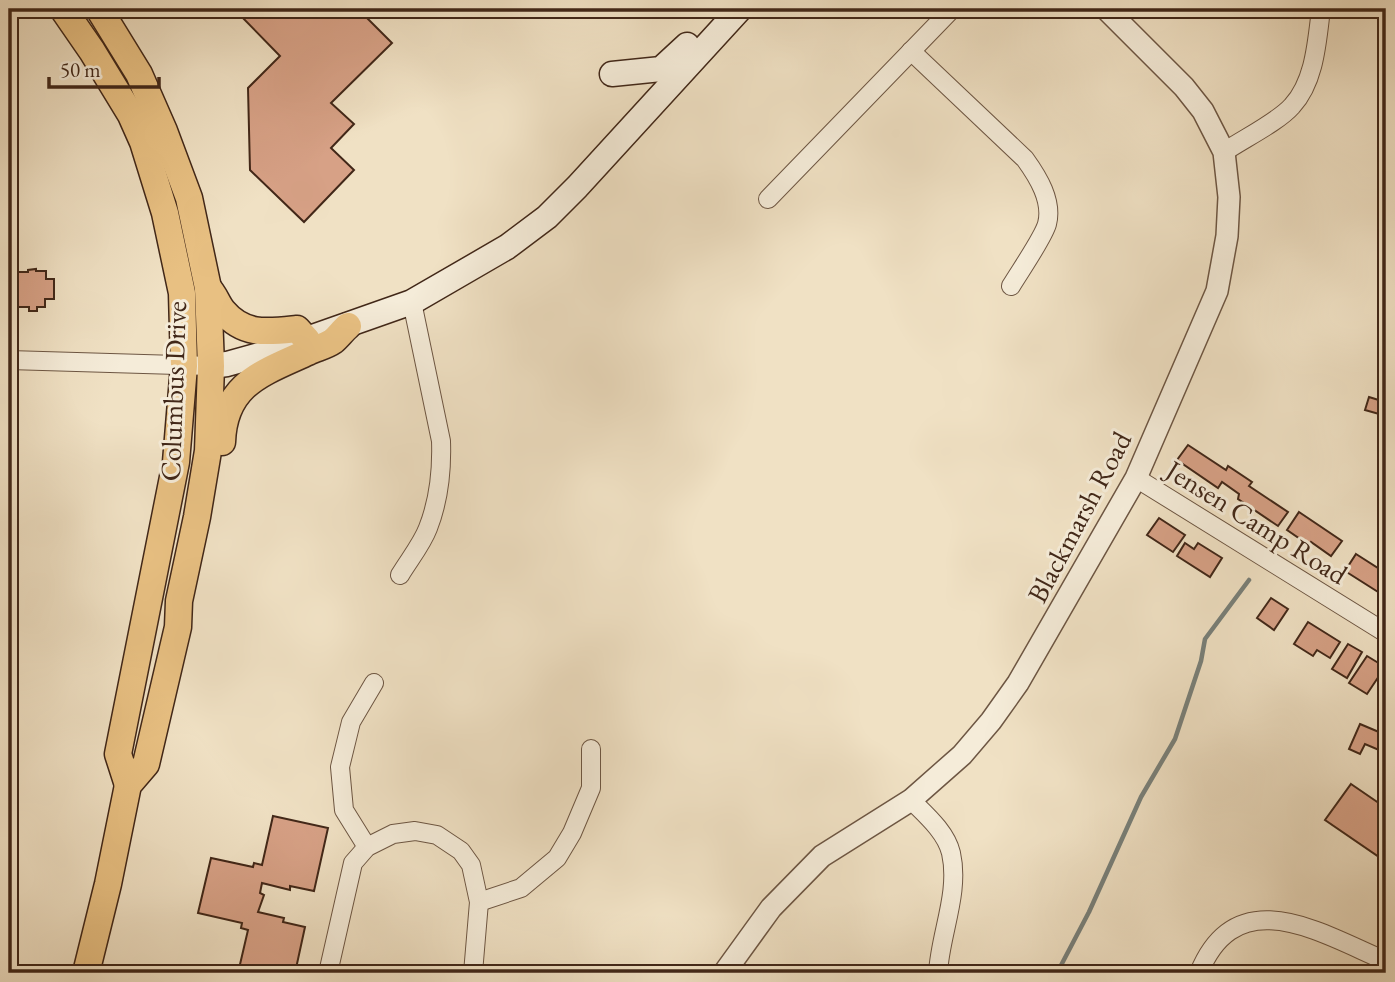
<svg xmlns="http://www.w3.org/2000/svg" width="1395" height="982" font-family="'EB Garamond',serif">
  <rect width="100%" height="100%" fill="#f0e1c4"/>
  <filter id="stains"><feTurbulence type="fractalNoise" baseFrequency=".00286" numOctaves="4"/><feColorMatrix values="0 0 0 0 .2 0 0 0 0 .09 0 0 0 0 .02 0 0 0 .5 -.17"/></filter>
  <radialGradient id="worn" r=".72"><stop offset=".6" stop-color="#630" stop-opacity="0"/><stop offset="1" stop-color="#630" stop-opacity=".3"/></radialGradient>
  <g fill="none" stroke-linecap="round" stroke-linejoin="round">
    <!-- stream -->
    <path stroke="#78807a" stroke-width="4.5" d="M 1057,973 L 1089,912 L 1141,797 L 1175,739 L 1201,661 L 1205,639 L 1249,580"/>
  </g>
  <!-- building -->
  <g fill="#d7a186" stroke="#412718" stroke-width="2">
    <path d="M 240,9 L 358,9 L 392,43 L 331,103 L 354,124 L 331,148 L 354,170 L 304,222 L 250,170 L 248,88 L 280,56 L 237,12 Z"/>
    <path d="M 36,269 L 36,271 L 46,271 L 46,279 L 54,279 L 54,299 L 45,299 L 45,307 L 37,307 L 37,311 L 29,311 L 29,307 L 9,307 L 9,272 L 28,272 L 28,270 Z"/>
    <path d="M 1369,397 L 1385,402 L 1386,399 L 1386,416 L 1365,410 Z"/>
    <path d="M 1188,445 L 1226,470 L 1228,466 L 1252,482 L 1249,486 L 1288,512 L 1278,526 L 1238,499 L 1239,494 L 1222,482 L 1218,488 L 1177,460 Z"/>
    <path d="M 1299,512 L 1342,541 L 1331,556 L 1311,542 L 1309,545 L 1287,530 Z"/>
    <path d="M 1159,518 L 1185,535 L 1173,552 L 1147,535 Z"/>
    <path d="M 1185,543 L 1194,549 L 1198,543 L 1222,558 L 1210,577 L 1177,556 Z"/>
    <path d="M 1356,554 L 1378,568 L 1381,562 L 1386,565 L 1386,597 L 1345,571 Z"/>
    <path d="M 1271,598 L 1288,609 L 1274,630 L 1257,618 Z"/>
    <path d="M 1308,622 L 1340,642 L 1330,658 L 1317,650 L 1313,656 L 1294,644 Z"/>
    <path d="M 1348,644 L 1362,652 L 1347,678 L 1332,669 Z"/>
    <path d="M 1367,656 L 1385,667 L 1367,694 L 1349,683 Z"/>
    <path d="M 1360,724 L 1386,735 L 1386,753 L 1365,744 L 1360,754 L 1349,749 Z"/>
    <path d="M 1351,784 L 1386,808 L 1386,853 L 1382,859 L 1325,820 Z"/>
    <path d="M 273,816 L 328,828 L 314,891 L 290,886 L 290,890 L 262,883 L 260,893 L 264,895 L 258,912 L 284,918 L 283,922 L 305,927 L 295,973 L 238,973 L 248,930 L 241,928 L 242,923 L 198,913 L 211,858 L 253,867 L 254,863 L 262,865 Z"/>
  </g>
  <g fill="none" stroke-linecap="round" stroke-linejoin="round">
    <defs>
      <g id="minor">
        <path d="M 911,51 L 1025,159 C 1038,177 1053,201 1047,224 C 1043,238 1020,271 1011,286"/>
        <path d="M 1224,152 C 1243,139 1278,122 1292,106 C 1315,81 1317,41 1321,9"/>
        <path d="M 768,199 L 952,9"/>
        <path d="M 9,360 L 211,366"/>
        <path d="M 1136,478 L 1386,633"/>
        <path d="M 400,575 C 409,560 422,544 428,528 C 439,500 442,470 441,441 L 412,302"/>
        <path d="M 911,800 C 926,815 946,832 951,853 C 960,893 940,934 938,973"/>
        <path d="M 367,847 L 344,810 L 340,767 L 351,722 L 374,683"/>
        <path d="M 479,902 L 521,888 L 557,858 L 572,833 L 591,788 L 591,749"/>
        <path d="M 328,973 L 353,863 L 367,847 L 393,834 L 415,831 L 437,835 L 461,851 L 471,865 L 479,902 L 473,973"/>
        <path d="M 1199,973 C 1237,879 1322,934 1386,961"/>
      </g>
      <path id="tertiary" d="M 724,973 L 771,908 L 822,856 L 911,800 L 962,755 L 991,721 L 1018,683 L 1136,478 L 1217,291 L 1227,236 L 1229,197 L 1224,152 L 1203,111 L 1184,87 L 1106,9"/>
      <g id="secondary">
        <path d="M 612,74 L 661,69 L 687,45"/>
        <path d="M 211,366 L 227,364 L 270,352 L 412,302 L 507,247 L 547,217 L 577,187 L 740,9"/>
      </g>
      <g id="primary">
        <path d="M 63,9 L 92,51 L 131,115 L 143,142 L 165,213 L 182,293 L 184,366 L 176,462 L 118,754 L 128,785"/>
        <path d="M 208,288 C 215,295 217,304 223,311 C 244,336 268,332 297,329 L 307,340"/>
        <path d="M 222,442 C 224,384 262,373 308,352 C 316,348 326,346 333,341 C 338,337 343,330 348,326"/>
        <path d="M 86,973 L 108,884 L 128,785 L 146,764 L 178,627 L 179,601 L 197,517 L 208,451 L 211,366 L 208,288 L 189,198 L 164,131 L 139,74 L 99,9"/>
      </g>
    </defs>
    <!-- minor casing -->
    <use href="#minor" stroke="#6d5643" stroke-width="20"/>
    <!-- tertiary casing -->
    <use href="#tertiary" stroke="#6d5643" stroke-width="24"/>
    <!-- secondary casing -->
    <use href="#secondary" stroke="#412718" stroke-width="27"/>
    <!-- primary casing -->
    <use href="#primary" stroke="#412718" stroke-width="29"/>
    <!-- minor -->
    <use href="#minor" stroke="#f5ecd9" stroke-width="18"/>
    <!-- tertiary -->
    <use href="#tertiary" stroke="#f5ecd9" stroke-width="21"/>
    <!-- secondary -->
    <use href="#secondary" stroke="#f5ecd9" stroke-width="24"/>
    <!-- primary -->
    <use href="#primary" stroke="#e8c082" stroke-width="26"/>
  </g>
  <g text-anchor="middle" stroke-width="6" stroke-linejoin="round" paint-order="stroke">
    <!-- street labels -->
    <g font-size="28" fill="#412718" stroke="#f5ecd9">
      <text transform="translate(173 391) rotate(-88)" y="10">Columbus Drive</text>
      <text transform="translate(1079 517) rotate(-62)" y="10">Blackmarsh Road</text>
      <text transform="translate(1257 522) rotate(32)" y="10">Jensen Camp Road</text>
    </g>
  </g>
  <!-- margin -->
  <rect width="1395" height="982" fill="none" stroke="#f0e1c4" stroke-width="35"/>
  <rect x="10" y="10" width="1374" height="961" fill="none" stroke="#412718" stroke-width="3.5"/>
  <rect x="18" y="18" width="1360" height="947" fill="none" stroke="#412718" stroke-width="2"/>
  <!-- scale -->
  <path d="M49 77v10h110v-10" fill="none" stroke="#412718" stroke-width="3.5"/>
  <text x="60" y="77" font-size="21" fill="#412718" stroke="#f5ecd9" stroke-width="5" paint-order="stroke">50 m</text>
  <rect width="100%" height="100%" filter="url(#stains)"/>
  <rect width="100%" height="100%" fill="url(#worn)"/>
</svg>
